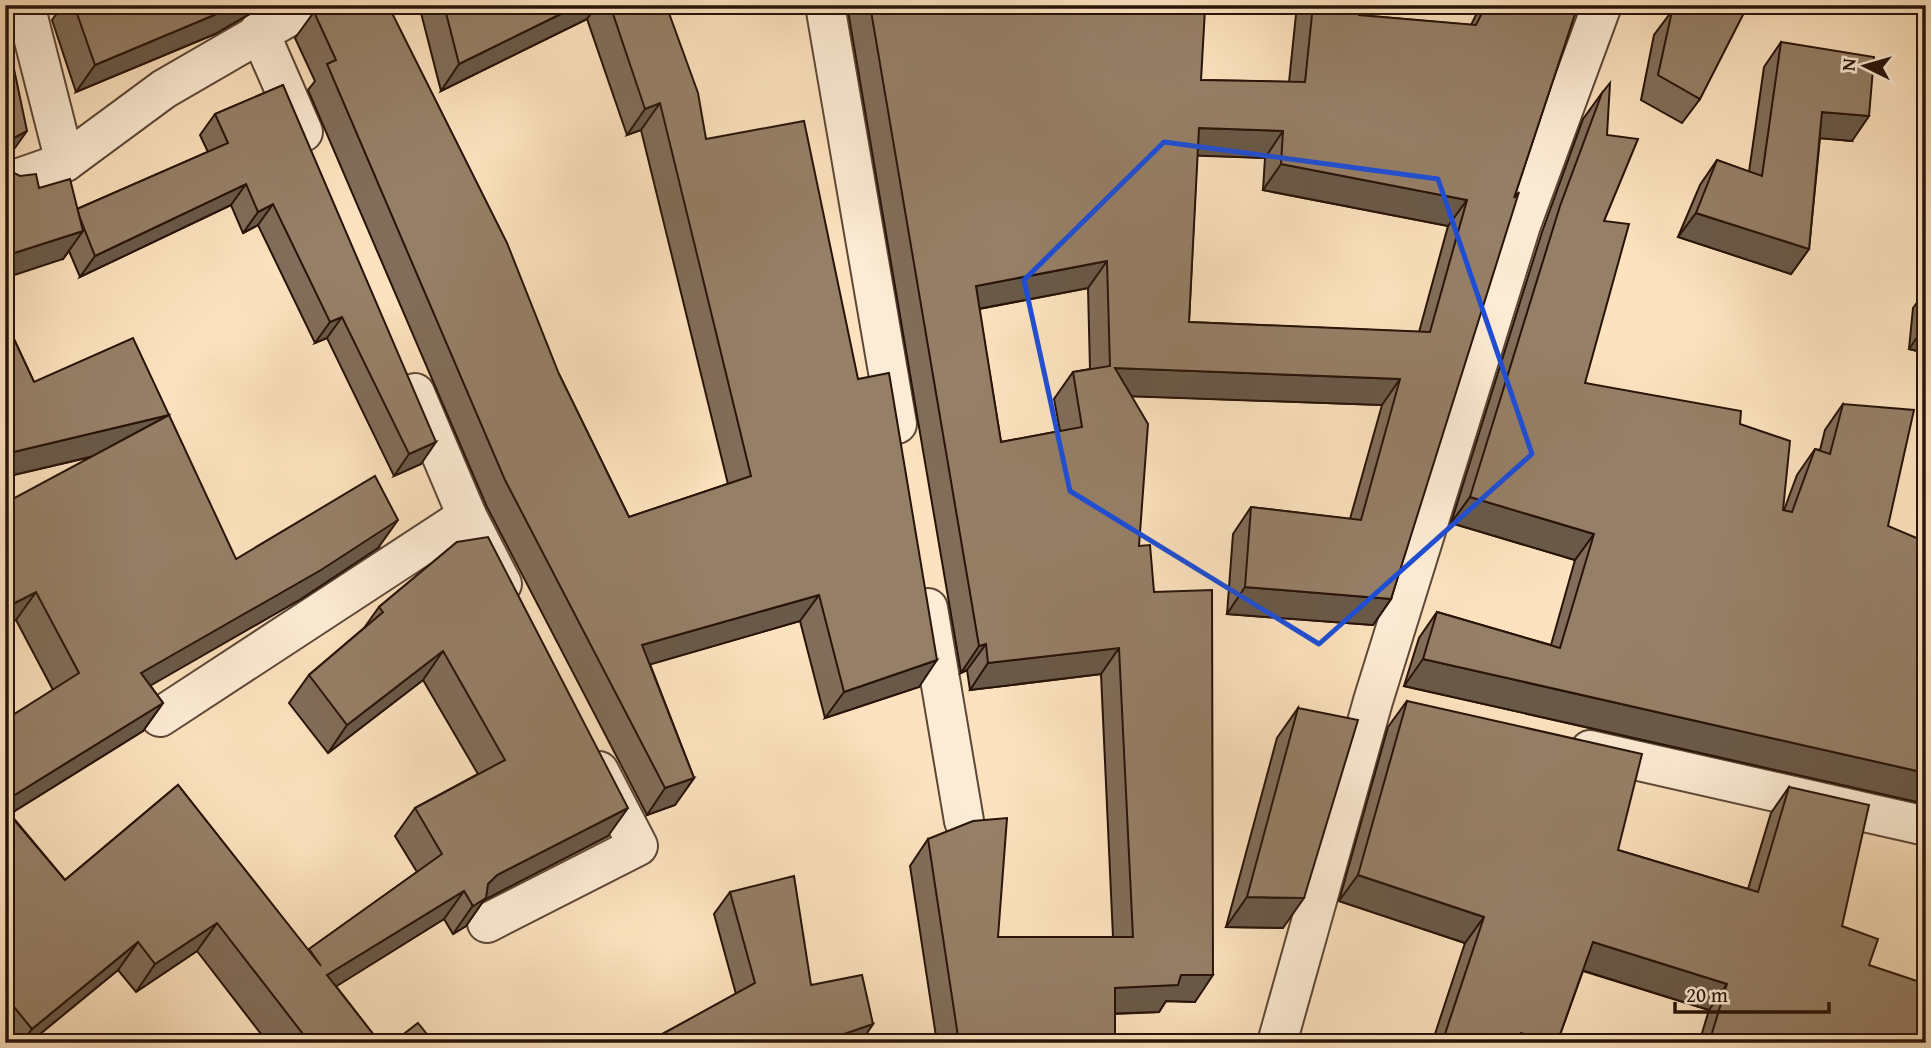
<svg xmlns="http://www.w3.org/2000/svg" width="1931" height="1048" font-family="'Gentium Book Plus',serif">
  <rect width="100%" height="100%" fill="#fce2be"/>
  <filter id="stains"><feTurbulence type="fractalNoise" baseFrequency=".00286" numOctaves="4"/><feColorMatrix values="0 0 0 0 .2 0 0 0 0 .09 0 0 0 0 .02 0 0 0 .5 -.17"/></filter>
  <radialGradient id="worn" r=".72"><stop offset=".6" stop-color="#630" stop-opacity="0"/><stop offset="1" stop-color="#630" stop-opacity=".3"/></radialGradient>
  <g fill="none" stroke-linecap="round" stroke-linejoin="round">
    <defs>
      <g id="street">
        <path d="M 25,5 L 65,162"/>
        <path d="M 825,5 L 897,424"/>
        <path d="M 259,31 L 303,132"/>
        <path d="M 5,183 L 65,162 L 164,89 L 309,5"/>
        <path d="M 415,393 L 467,516 L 502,584"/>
        <path d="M 928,608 L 964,821"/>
        <path d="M 160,717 L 467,516"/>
        <path d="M 1590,750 L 1926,826"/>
        <path d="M 487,923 L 638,846 L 599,771"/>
        <path d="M 1277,1043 L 1373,701 L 1521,225 L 1602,5"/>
      </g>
    </defs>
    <!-- street casing -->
    <use href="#street" stroke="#5d4736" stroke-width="42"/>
    <!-- street -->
    <use href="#street" stroke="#fdecd5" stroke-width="38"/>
  </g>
  <!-- wall -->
  <g fill="#816d59" stroke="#281309" stroke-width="2" fill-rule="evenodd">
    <path d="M 63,5 L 265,5 L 215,34 L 76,92 L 52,20 Z"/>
    <path d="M 419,5 L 666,5 L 706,139 L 919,687 L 825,718 L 800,621 L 650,664 L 694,778 L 675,805 L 647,815 L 487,507 L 308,90 L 315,81 L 295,38 L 314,12 L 559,374 L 629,517 L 728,484 L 641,130 L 627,135 L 587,19 L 441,91 Z"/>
    <path d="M 847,5 L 1188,5 L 1201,80 L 1289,82 L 1297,5 L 1360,5 L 1359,15 L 1471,25 L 1481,5 L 1578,5 L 1514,198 L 1391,599 L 1373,625 L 1227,614 L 1233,534 L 1251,507 L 1350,519 L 1382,405 L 1131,396 L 1139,546 L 1154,592 L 1195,1002 L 1166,1001 L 1159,1012 L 1115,1014 L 1115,1043 L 937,1043 L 910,866 L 928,839 L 998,937 L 1113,937 L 1101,674 L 970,690 L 967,670 L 961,673 ZM 1197,155 L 1265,158 L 1263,190 L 1448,226 L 1419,332 L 1189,322 ZM 1088,288 L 1090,369 L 1073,372 L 1054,399 L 1060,431 L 1001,442 L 979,309 Z"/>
    <path d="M 1672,11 L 1700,99 L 1682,123 L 1641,100 L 1654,35 Z"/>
    <path d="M 1781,42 L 1852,141 L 1820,138 L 1809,249 L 1791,274 L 1678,237 L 1700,185 L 1717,160 L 1749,172 L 1764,67 Z"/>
    <path d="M 283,85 L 421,464 L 394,476 L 327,338 L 315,343 L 258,225 L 243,233 L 231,205 L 80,277 L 69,251 L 63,259 L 10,171 L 77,209 L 208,152 L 200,135 L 215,114 Z"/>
    <path d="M 1602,93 L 1607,135 L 1604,221 L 1585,383 L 1740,424 L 1784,510 L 1797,475 L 1815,449 L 1820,450 L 1825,430 L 1843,404 L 1888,526 L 1926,804 L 1404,686 L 1419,638 L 1437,612 L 1551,645 L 1575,560 L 1451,523 L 1542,232 L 1583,119 Z"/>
    <path d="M 1926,290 L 1926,353 L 1909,349 L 1913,308 Z"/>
    <path d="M 5,320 L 34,382 L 236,559 L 378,548 L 301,599 L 150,685 L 163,703 L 143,731 L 10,814 L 65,880 L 178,785 L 308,950 L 417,872 L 395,836 L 415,808 L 478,774 L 423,680 L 328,753 L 289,703 L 309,675 L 364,628 L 379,607 L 457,542 L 608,836 L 484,900 L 466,926 L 453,934 L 444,919 L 336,986 L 380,1043 L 268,1043 L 197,951 L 136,992 L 118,970 L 29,1043 L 5,1043 L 5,720 L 53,690 L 16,620 L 91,457 L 5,477 Z"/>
    <path d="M 1407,701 L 1618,850 L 1748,889 L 1771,813 L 1789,787 L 1842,926 L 1869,965 L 1926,1043 L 1699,1043 L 1709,1010 L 1583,971 L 1557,1043 L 1432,1043 L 1465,943 L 1339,901 L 1388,727 Z"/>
    <path d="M 1298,708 L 1283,928 L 1226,927 L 1277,738 Z"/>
    <path d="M 730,892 L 811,985 L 873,1024 L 860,1043 L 646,1043 L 736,994 L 714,914 Z"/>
  </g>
  <!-- shaded-wall -->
  <g fill="#695948" stroke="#281309" stroke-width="2">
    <path d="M 238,5 L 265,5 L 215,34 L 76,92 L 95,65 Z"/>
    <path d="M 579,5 L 597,5 L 587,19 L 441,91 L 459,64 Z"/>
    <path d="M 660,103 L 641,130 L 627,135 L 645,109 Z"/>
    <path d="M 1822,112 L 1869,116 L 1852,141 L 1805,137 Z"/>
    <path d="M 1199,128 L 1283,131 L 1265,158 L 1180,155 Z"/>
    <path d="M 27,131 L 7,159 L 5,160 L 5,145 L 8,141 Z"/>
    <path d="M 1281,164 L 1467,200 L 1448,226 L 1263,190 Z"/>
    <path d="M 246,184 L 231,205 L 80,277 L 95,256 Z"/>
    <path d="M 273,204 L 258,225 L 243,233 L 258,212 Z"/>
    <path d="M 1696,213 L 1809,249 L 1791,274 L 1678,237 Z"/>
    <path d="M 83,231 L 63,259 L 5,278 L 5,256 Z"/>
    <path d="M 1107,261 L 1088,288 L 957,313 L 976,286 Z"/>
    <path d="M 342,317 L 327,338 L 315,343 L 330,322 Z"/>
    <path d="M 1924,327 L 1926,328 L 1926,353 L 1909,349 Z"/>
    <path d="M 1115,368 L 1400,379 L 1382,405 L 1097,395 Z"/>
    <path d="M 169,415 L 149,443 L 5,477 L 5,454 Z"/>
    <path d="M 436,442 L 421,464 L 394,476 L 409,454 Z"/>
    <path d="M 1470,497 L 1594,534 L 1575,560 L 1451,523 Z"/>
    <path d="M 398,520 L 378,548 L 301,599 L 122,702 L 141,673 Z"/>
    <path d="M 1245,587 L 1391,599 L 1373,625 L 1227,614 Z"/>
    <path d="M 36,592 L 16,620 L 5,626 L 5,608 Z"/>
    <path d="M 819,595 L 800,621 L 624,672 L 642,645 Z"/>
    <path d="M 986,644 L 967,670 L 961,673 L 979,646 Z"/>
    <path d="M 1119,648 L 1101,674 L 970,690 L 988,663 Z"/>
    <path d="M 443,651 L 423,680 L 328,753 L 347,725 Z"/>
    <path d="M 1423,659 L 1926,773 L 1926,804 L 1404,686 Z"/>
    <path d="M 937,660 L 919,687 L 825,718 L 844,692 Z"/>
    <path d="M 163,703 L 143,731 L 5,817 L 5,801 Z"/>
    <path d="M 694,778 L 675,805 L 647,815 L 665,788 Z"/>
    <path d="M 628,808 L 608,836 L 484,900 L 466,926 L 453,934 L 488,884 L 497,875 Z"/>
    <path d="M 1358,875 L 1484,917 L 1465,943 L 1339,901 Z"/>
    <path d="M 464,891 L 444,919 L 308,1004 L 327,975 Z"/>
    <path d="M 1247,897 L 1304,898 L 1283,928 L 1226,927 Z"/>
    <path d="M 217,923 L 197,951 L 136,992 L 155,964 Z"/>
    <path d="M 138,942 L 118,970 L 29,1043 L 22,1043 L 32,1029 Z"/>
    <path d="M 1593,942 L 1727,984 L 1709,1010 L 1575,968 Z"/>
    <path d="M 1181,975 L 1213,975 L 1195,1002 L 1166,1001 L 1159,1012 L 1096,1014 L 1115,988 Z"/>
    <path d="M 873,1024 L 860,1043 L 818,1043 L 821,1041 Z"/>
    <path d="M 1521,1033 L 1547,1043 L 1514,1043 Z"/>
  </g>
  <!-- building -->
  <g fill="#967f67" stroke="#281309" stroke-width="2" fill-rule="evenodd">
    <path d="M 74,5 L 238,5 L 95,65 Z"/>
    <path d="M 323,5 L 388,5 L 507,243 L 559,374 L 629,517 L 751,476 L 660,103 L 645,109 L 610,5 L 666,5 L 698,93 L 706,139 L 804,121 L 858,379 L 889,373 L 937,660 L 844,692 L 819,595 L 642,645 L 694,778 L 665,788 L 505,480 L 327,64 L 336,60 L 314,12 Z"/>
    <path d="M 444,5 L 579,5 L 459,64 Z"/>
    <path d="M 870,5 L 1188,5 L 1205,9 L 1201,80 L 1305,82 L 1313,5 L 1360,5 L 1359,15 L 1476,25 L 1486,5 L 1578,5 L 1514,198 L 1519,192 L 1391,599 L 1245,587 L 1251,507 L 1361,520 L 1400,379 L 1115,368 L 1148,424 L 1139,546 L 1150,545 L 1154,592 L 1212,590 L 1213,975 L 1181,975 L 1178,985 L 1115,988 L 1115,1043 L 959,1043 L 928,839 L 973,821 L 1007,818 L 998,937 L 1133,937 L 1119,648 L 988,663 L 986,644 L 979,646 ZM 1199,128 L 1283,131 L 1281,164 L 1467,200 L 1430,332 L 1189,322 ZM 1107,261 L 1110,366 L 1073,372 L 1082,427 L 1001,442 L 976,286 Z"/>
    <path d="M 1695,5 L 1748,5 L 1700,99 L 1658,75 L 1672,11 Z"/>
    <path d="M 5,26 L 27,131 L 8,141 L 5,147 Z"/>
    <path d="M 1781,42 L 1874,57 L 1869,116 L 1822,112 L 1809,249 L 1696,213 L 1717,160 L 1762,176 Z"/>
    <path d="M 1610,83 L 1607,135 L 1638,139 L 1604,221 L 1629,224 L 1585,383 L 1741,411 L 1740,424 L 1790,441 L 1783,510 L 1792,512 L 1815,449 L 1830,454 L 1843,404 L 1914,410 L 1888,526 L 1926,542 L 1926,773 L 1423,659 L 1437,612 L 1560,648 L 1594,534 L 1470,497 L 1560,206 L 1602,93 Z"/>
    <path d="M 283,85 L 436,442 L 409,454 L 342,317 L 330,322 L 273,204 L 258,212 L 246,184 L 95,256 L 80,218 L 77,209 L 228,143 L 215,114 Z"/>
    <path d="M 5,163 L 10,171 L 20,176 L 36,174 L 39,188 L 70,179 L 83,231 L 5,256 Z"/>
    <path d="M 5,320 L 34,382 L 133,338 L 169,415 L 5,454 Z"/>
    <path d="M 169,415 L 236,559 L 375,476 L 398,520 L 321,570 L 141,673 L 163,703 L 5,801 L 5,720 L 79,673 L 36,592 L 5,608 L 5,503 Z"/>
    <path d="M 488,537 L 628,808 L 497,875 L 488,884 L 486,898 L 473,906 L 464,891 L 327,975 L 380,1043 L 310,1043 L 217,923 L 155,964 L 138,942 L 32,1029 L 5,996 L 5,809 L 65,880 L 178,785 L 321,966 L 309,949 L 442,854 L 415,808 L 505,760 L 443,651 L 347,725 L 309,675 L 383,612 L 379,607 L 457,542 Z"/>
    <path d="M 1407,701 L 1642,754 L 1618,850 L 1758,892 L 1789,787 L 1869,805 L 1842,926 L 1878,939 L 1869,965 L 1926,984 L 1926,1043 L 1709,1043 L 1727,984 L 1593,942 L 1557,1043 L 1547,1043 L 1521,1033 L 1517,1043 L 1442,1043 L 1484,917 L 1358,875 Z"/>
    <path d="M 1298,708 L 1358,720 L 1304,898 L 1247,897 Z"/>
    <path d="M 794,876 L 811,985 L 862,975 L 873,1024 L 818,1043 L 646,1043 L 755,983 L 730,892 Z"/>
    <path d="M 418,1023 L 434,1043 L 392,1043 Z"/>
  </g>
  <!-- marked area -->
  <path fill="none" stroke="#1d4ed8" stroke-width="5" stroke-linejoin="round" d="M 1164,142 L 1438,179 L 1532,454 L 1319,644 L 1070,491 L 1024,280 Z"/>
  <!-- margin -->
  <rect width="1931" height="1048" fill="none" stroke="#fce2be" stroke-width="28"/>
  <rect x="7" y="7" width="1917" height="1034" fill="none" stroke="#281309" stroke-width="3.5"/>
  <rect x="14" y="14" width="1903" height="1020" fill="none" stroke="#281309" stroke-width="2"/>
  <!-- north arrow -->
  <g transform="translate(1865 66) rotate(275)" stroke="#fdecd5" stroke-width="5" paint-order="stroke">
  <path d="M0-5L12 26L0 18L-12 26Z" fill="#281309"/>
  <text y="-10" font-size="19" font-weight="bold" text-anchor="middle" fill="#281309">N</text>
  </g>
  <!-- scale -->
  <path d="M1675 1002v10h154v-10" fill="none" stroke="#281309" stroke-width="3.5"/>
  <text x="1686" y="1002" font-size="21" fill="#281309" stroke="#fdecd5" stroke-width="5" paint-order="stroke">20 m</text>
  <rect width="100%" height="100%" filter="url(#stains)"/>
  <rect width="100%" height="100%" fill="url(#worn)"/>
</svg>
